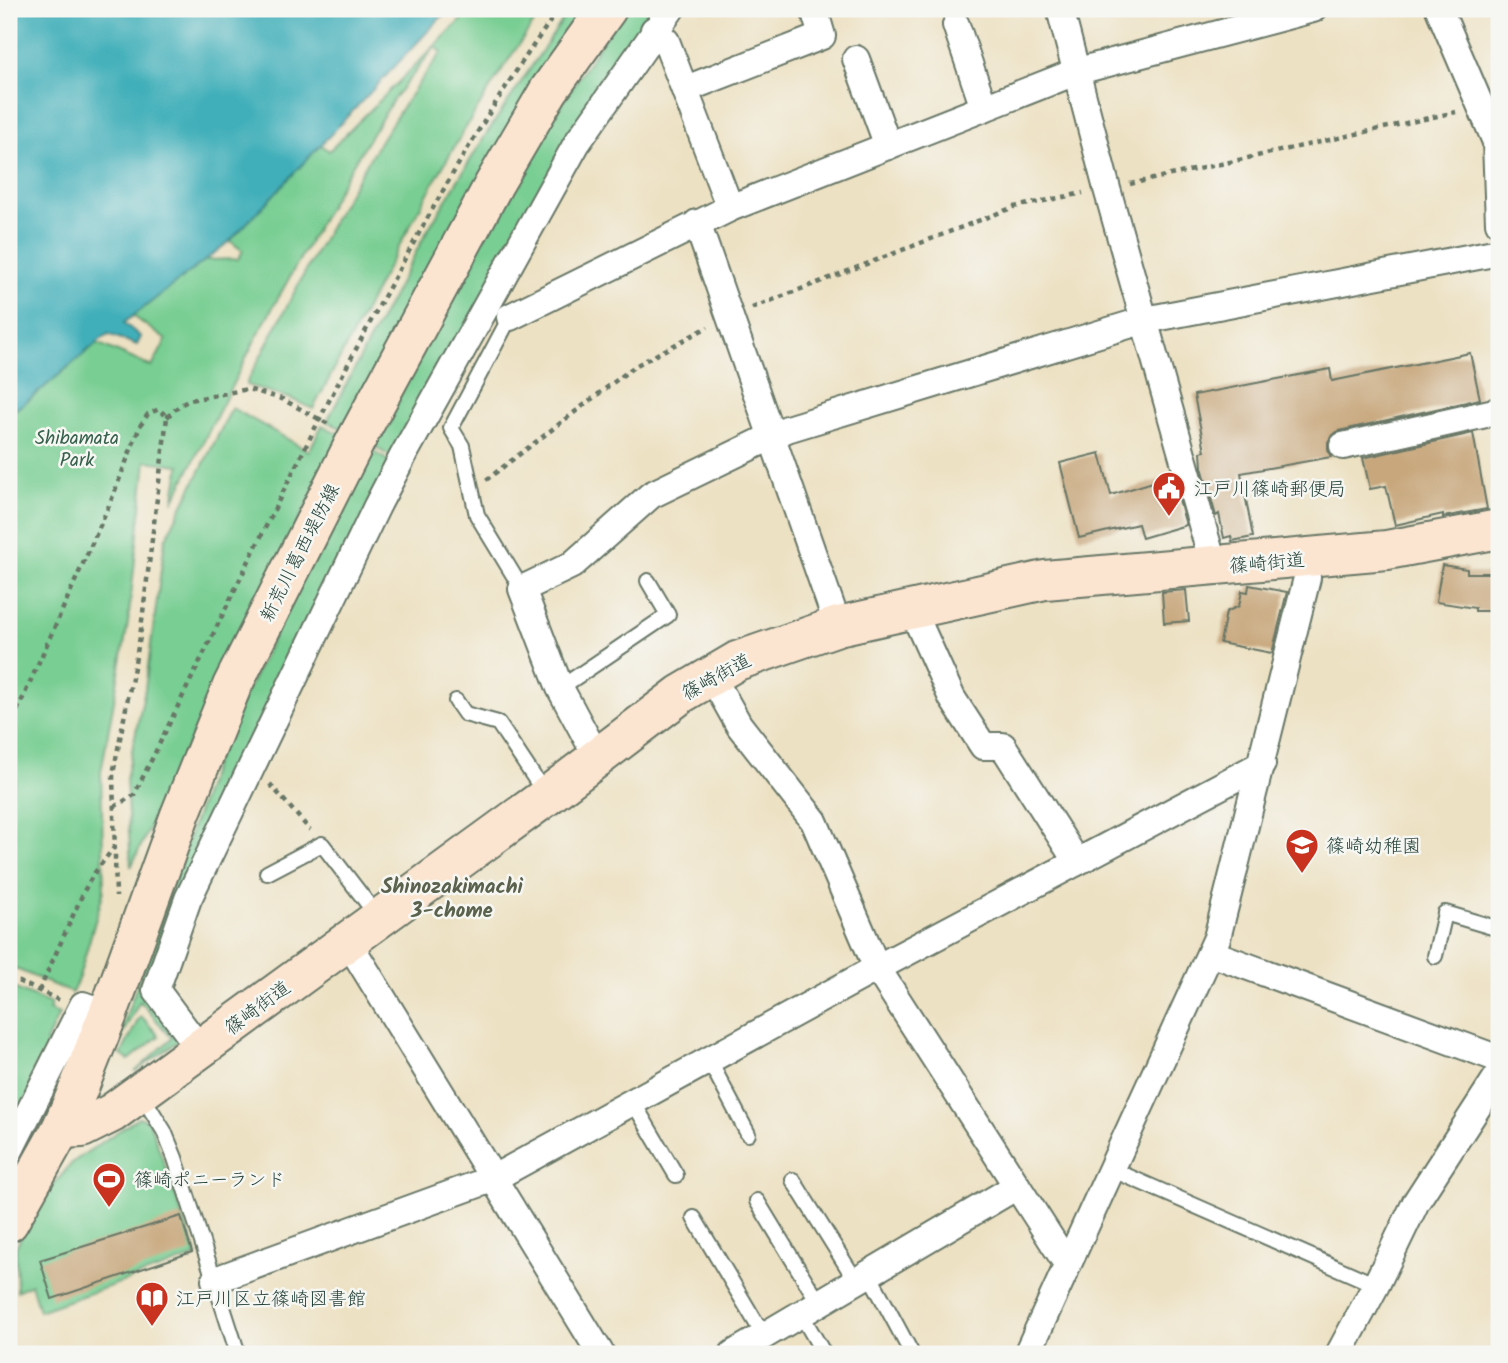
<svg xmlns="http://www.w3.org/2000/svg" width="1508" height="1363" font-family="Kalam,'Klee One',sans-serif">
  <rect width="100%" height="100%" fill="#f6f6f2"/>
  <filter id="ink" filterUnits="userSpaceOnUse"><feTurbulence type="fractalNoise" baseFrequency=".0143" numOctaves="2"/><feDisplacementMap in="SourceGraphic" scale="14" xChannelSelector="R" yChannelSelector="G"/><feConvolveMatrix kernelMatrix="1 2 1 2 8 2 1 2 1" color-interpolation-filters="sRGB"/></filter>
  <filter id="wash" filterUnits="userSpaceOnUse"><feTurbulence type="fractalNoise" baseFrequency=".00686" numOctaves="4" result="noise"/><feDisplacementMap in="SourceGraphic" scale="28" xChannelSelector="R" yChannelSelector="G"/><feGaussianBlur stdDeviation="1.57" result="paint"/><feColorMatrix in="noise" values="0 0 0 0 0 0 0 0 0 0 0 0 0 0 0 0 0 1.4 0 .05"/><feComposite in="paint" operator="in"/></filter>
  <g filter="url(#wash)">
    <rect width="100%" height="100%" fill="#ede1c3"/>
    <!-- green -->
    <g fill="#78ce93" stroke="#4c8664" stroke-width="2">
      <path d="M 472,9 L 544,9 C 453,133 385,274 313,409 L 289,398 L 247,385 L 247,382 C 308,267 363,155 442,52 L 435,47 L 393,100 L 347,174 L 257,336 L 173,502 L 180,465 L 146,461 L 128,623 L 101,772 L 104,890 L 79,977 L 72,993 L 9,966 L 9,793 L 12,794 L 15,779 L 9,768 L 9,414 L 29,400 L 97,343 L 152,367 L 166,340 L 133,316 L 205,260 L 238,259 L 243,251 L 230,241 L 320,144 L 329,151 Z"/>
      <path d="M 570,9 L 590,9 L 346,431 L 327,421 L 427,231 L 485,136 Z"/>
      <path d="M 623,9 L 663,9 L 395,459 L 368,443 L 480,230 Z"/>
      <path d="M 232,408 L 309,451 L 322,425 L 343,436 L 239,635 L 131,867 L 126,779 L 145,689 L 165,540 Z"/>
      <path d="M 366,448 L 393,463 L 147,991 L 182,1038 L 135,1072 L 172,1038 L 140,1001 L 115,1048 L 222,742 Z"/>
      <path d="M 9,986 L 51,1004 L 49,1010 L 59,1014 L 46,1042 L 54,1047 L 9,1133 Z"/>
      <path d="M 142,1017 L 159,1036 L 129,1060 L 121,1055 L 139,1018 Z"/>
      <path d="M 139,1117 L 149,1121 L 197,1256 L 39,1311 L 31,1284 L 17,1291 L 16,1247 L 30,1220 L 54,1184 L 73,1162 Z"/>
    </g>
    <!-- water -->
    <path fill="#3fafb9" stroke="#2f7676" stroke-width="2" d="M 9,9 L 449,9 L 230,241 L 124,323 L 141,337 L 137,345 L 108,334 C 74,360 44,391 9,414 Z"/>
    <g id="blocks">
      <!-- building -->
      <g fill="#c8a77d">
        <path d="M 1470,353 L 1480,399 L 1339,431 L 1332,435 L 1328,442 L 1328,450 L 1331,457 L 1241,473 L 1253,537 L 1232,541 L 1231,536 L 1224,538 L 1219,514 L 1216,516 L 1202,467 L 1201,452 L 1205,451 L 1194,395 L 1330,369 L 1332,381 Z"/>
        <path d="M 1473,433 L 1487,509 L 1443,517 L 1443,514 L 1395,525 L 1386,486 L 1370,489 L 1363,458 Z"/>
        <path d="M 1100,453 L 1111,495 L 1172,476 L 1186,525 L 1142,538 L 1138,524 L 1079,538 L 1060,463 Z"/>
        <path d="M 1442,565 L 1467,569 L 1467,573 L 1499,573 L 1499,611 L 1475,611 L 1475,608 L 1436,602 Z"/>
        <path d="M 1249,585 L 1287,592 L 1272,653 L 1220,643 L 1226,612 L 1239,606 L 1242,591 L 1248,592 Z"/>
        <path d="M 1186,590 L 1189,621 L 1164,623 L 1162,592 Z"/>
        <path d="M 181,1216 L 192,1252 L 52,1299 L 40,1260 Z"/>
      </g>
    </g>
  </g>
  <g filter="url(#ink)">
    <use href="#blocks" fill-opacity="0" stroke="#677666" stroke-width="2"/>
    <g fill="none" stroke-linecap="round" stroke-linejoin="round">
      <defs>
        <g id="lane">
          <path d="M 510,317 L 451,428 L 462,446 L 477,515 L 522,589"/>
          <path d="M 560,688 L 668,615 L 648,581"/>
          <path d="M 456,701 L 465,714 L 498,723 L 546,795"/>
          <path d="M 267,873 L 322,844 L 378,917"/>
          <path d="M 1435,956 L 1445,913 L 1499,929"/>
          <path d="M 709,1060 L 748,1134"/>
          <path d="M 141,1094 L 164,1131 L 175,1158 L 238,1354"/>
          <path d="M 633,1102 L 676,1175"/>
          <path d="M 1111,1169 L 1376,1285"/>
          <path d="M 793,1180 L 856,1281"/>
          <path d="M 757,1201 L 819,1303"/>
          <path d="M 694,1218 L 764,1336"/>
          <path d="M 869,1274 L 912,1354"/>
          <path d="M 801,1314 L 824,1354"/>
        </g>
        <g id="street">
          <path d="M 1060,9 L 1107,189 L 1214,567"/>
          <path d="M 1439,9 L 1496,142 L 1499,223"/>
          <path d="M 956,25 L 984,108"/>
          <path d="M 654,30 L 666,41 L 730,208"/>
          <path d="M 856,59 L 888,146"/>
          <path d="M 686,89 L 822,36 L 814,9"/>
          <path d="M 697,223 L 838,626"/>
          <path d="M 510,317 L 730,208 L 1078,71 L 1313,9"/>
          <path d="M 1343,446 L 1499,411"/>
          <path d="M 912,609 L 952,698 L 983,746 L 1003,746 L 1077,862"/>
          <path d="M 711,675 L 739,725 L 814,821 L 877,968 L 1067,1264"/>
          <path d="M 597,757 L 560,688 L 522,589 L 572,565 L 651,495 L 787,429 L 1145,320 L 1499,252"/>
          <path d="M 347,940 L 601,1354"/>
          <path d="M 1211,953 L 1499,1059"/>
          <path d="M 200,1049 L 156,990 L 188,899 L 377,506 L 403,456 L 577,143 L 671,9"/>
          <path d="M 9,1152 L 83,1005 L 108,1014"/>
          <path d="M 215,1280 L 492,1179 L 877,968 L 1262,764"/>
          <path d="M 733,1354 L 1017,1186"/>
          <path d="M 1027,1354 L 1217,938 L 1307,578 L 1306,558"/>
          <path d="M 1339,1354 L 1376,1285 L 1416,1202 L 1499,1074"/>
        </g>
        <g id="secondary">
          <path d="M 61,1129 L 82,1128 L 112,1113 L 547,796 L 681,694 L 737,661 L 838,626 L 1045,580 L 1387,550 L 1499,529"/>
          <path d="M 9,1222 L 61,1129 L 78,1090 L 108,1014 L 180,815 L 232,686 L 356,440 L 494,184 L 549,90 L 607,9"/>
        </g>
      </defs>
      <!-- lane casing -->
      <use href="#lane" stroke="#677666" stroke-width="18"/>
      <!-- street casing -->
      <use href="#street" stroke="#677666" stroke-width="30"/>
      <!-- secondary casing -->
      <use href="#secondary" stroke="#677666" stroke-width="42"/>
      <!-- path -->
      <g stroke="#677666" stroke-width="4.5" stroke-dasharray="5 5" stroke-linecap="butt">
        <path d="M 1130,184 L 1456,112"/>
        <path d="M 752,308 L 1014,207 L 1083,193"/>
        <path d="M 167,417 L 180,405 L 190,400 L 248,389 L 282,399 L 332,426"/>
        <path d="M 486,480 L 635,366 L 708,327"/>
        <path d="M 9,729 L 111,501 L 140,426 L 148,414 L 159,409 L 167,417 L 140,637 L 113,774 L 116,897"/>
        <path d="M 270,784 L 310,830"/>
        <path d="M 9,786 L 9,792"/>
        <path d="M 114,807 L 134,795 C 221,621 302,445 396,275 C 446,183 498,93 559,9"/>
        <path d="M 9,977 L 61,1001"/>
        <path d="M 39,991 L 84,891 L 93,875 L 115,846"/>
      </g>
      <!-- lane -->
      <use href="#lane" stroke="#fff" stroke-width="14"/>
      <!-- street -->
      <use href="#street" stroke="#fff" stroke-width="26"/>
      <!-- secondary -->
      <use href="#secondary" stroke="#fce5d0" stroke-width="38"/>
    </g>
  </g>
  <!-- icons -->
  <defs>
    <symbol id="civic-pin" viewBox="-11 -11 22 30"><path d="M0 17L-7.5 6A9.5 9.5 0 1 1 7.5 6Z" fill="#c8321e" stroke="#f6f6f2"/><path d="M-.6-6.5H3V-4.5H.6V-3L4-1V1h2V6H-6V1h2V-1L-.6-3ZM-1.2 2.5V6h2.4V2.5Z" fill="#fff"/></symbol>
    <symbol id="school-pin" viewBox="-11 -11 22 30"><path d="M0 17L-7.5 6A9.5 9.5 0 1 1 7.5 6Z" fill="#c8321e" stroke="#f6f6f2"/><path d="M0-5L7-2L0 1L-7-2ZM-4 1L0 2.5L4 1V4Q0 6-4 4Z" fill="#fff"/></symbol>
    <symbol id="stadium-pin" viewBox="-11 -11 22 30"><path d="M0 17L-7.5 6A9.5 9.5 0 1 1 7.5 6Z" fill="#c8321e" stroke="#f6f6f2"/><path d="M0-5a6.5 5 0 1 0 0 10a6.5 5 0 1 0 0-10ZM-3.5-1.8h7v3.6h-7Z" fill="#fff"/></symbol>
    <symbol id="library-pin" viewBox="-11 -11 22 30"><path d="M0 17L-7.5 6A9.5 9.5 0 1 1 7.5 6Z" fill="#c8321e" stroke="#f6f6f2"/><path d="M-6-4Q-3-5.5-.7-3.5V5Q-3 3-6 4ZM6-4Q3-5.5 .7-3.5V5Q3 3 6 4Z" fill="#fff"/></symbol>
  </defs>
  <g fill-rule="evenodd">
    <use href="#civic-pin" x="1150" y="469" width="38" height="52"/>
    <use href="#school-pin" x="1283" y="826" width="38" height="52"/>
    <use href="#stadium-pin" x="90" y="1160" width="38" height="52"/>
    <use href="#library-pin" x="133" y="1279" width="38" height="52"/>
  </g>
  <g text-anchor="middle" stroke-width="5" stroke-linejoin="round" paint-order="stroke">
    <!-- park labels -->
    <g font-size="19" fill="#35614c" stroke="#f6f6f2">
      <text x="77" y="444">Shibamata<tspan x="77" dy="22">Park</tspan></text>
    </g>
    <!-- poi labels -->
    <g font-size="19" fill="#1f3d34" stroke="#f6f6f2" text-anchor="start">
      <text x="1194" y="495">江戸川篠崎郵便局</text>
      <text x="1326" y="852">篠崎幼稚園</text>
      <text x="134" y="1186">篠崎ポニーランド</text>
      <text x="176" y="1305">江戸川区立篠崎図書館</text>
    </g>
    <!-- street labels -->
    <g font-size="19" fill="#1f3d34" stroke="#f6f6f2">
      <text transform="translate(299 552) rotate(-63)" y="7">新荒川葛西堤防線</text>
      <text transform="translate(1267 562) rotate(-5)" y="7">篠崎街道</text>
      <text transform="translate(716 676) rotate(-29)" y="7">篠崎街道</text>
      <text transform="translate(257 1007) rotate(-37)" y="7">篠崎街道</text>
    </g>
    <!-- neighbourhood labels -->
    <g font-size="21" font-weight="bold" fill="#5a624e" stroke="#f6f6f2">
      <text x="452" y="893">Shinozakimachi<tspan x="452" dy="24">3-chome</tspan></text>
    </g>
  </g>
  <!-- margin -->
  <rect width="1508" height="1363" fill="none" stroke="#f6f6f2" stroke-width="35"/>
</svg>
